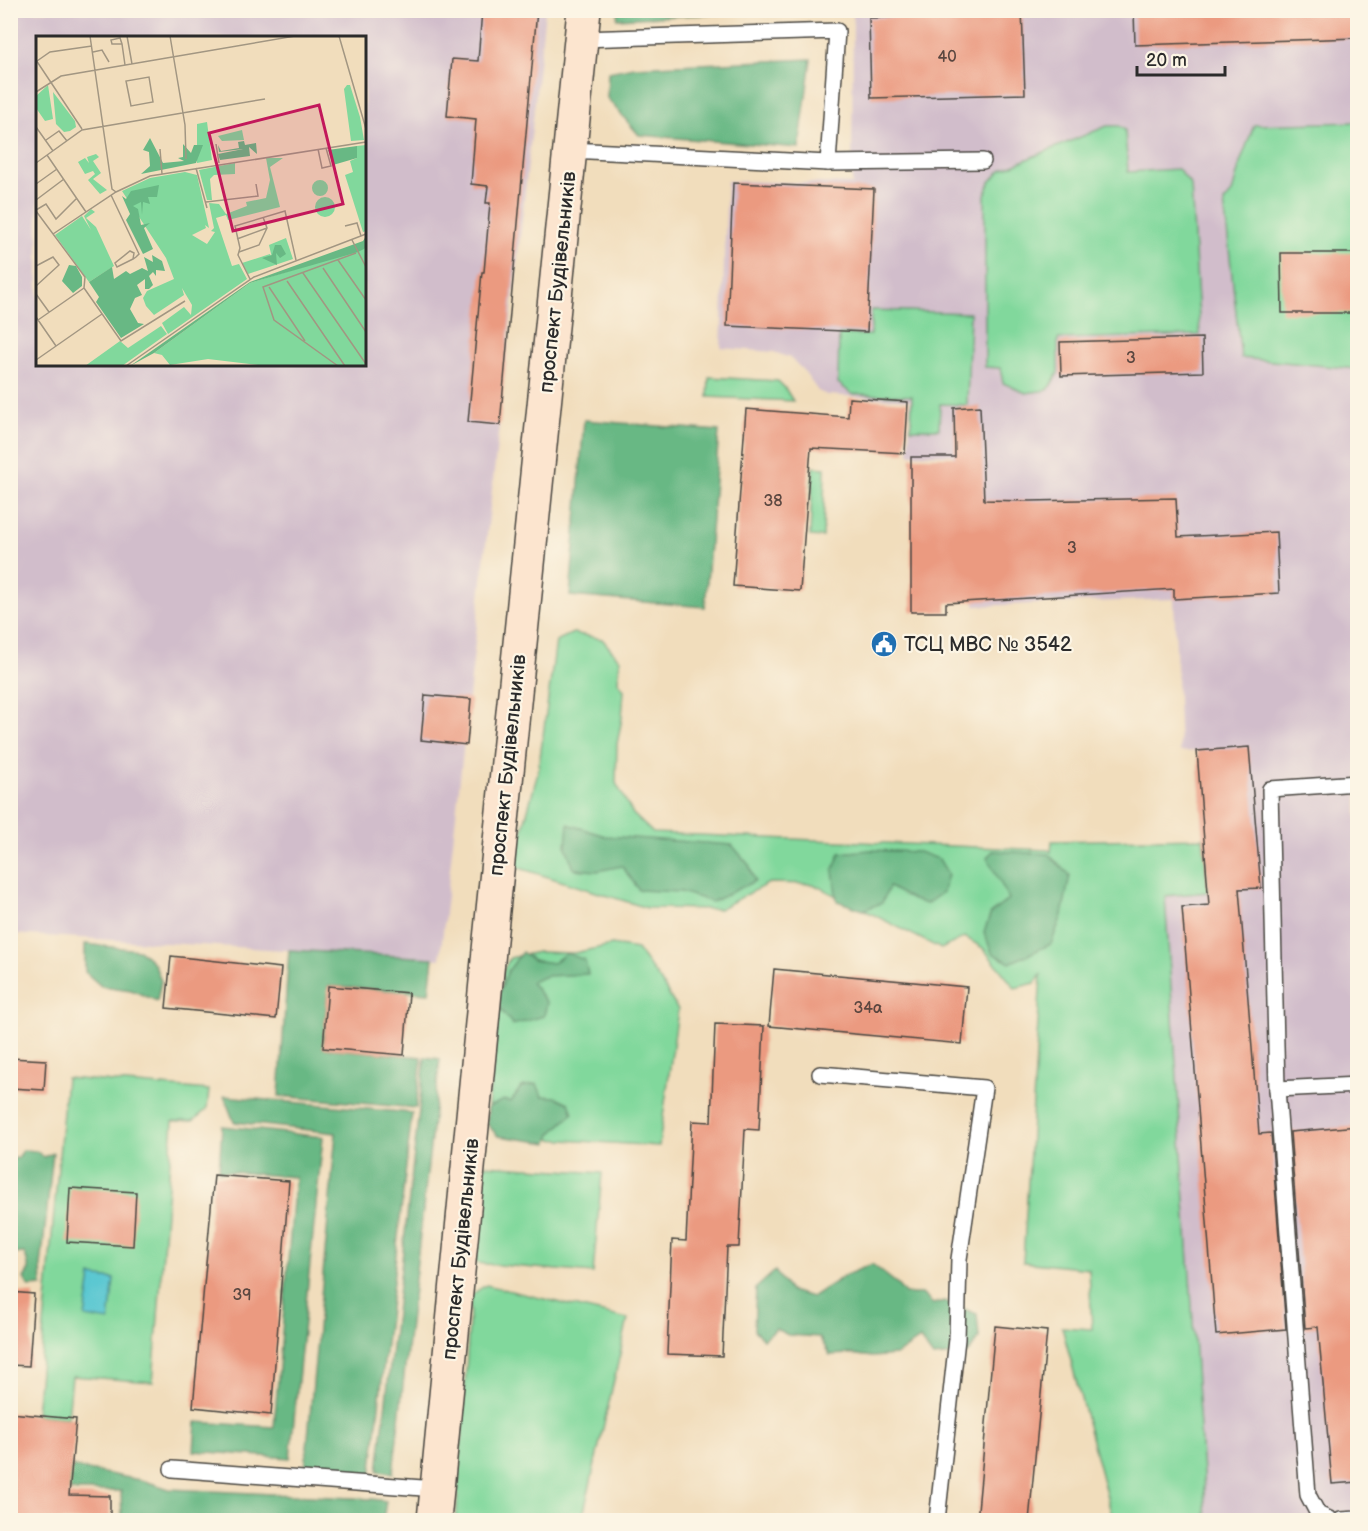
<svg xmlns="http://www.w3.org/2000/svg" width="1368" height="1531" font-family="'Balsamiq Sans',sans-serif">
  <rect width="100%" height="100%" fill="#fcf5e5"/>
  <filter id="ink" filterUnits="userSpaceOnUse"><feTurbulence type="fractalNoise" baseFrequency=".0167" numOctaves="2"/><feDisplacementMap in="SourceGraphic" scale="12" xChannelSelector="R" yChannelSelector="G"/><feConvolveMatrix kernelMatrix="1 2 1 2 8 2 1 2 1" color-interpolation-filters="sRGB"/></filter>
  <filter id="wash" filterUnits="userSpaceOnUse"><feTurbulence type="fractalNoise" baseFrequency=".008" numOctaves="4" result="noise"/><feDisplacementMap in="SourceGraphic" scale="24" xChannelSelector="R" yChannelSelector="G"/><feGaussianBlur stdDeviation="1.35" result="paint"/><feColorMatrix in="noise" values="0 0 0 0 0 0 0 0 0 0 0 0 0 0 0 0 0 1.4 0 .05"/><feComposite in="paint" operator="in"/></filter>
  <g filter="url(#wash)">
    <rect width="100%" height="100%" fill="#f1ddbc"/>
    <!-- industrial -->
    <g fill="#d1bdcb" fill-rule="evenodd">
      <path d="M 10,11 L 545,11 L 440,959 L 11,934 ZM 38,38 L 364,38 L 364,364 L 38,364 Z"/>
      <path d="M 853,11 L 1357,11 L 1357,1520 L 1206,1520 L 1165,896 L 1208,892 L 1197,751 L 1180,752 L 1174,599 L 975,606 L 975,539 L 954,539 L 953,455 L 909,454 L 910,400 L 827,395 L 818,391 L 802,369 L 790,358 L 774,352 L 721,348 L 727,181 L 852,184 Z"/>
    </g>
    <!-- green -->
    <g fill="#81d89c" stroke="#568264" stroke-width="1.5">
      <path d="M 1357,122 L 1357,369 L 1241,358 L 1224,202 L 1232,193 L 1240,163 L 1254,125 Z"/>
      <path d="M 1107,126 L 1119,126 L 1125,130 L 1128,172 L 1178,169 L 1191,185 L 1200,335 L 1058,339 L 1058,373 L 1048,390 L 1026,393 L 1003,383 L 1000,368 L 985,367 L 985,195 L 990,182 L 1001,170 Z"/>
      <path d="M 871,310 L 970,313 L 967,405 L 940,404 L 939,429 L 911,429 L 912,396 L 852,394 L 838,383 L 839,334 L 871,335 Z"/>
      <path d="M 709,377 L 778,381 L 785,388 L 793,401 L 708,397 Z"/>
      <path d="M 813,467 L 825,468 L 823,537 L 810,536 Z"/>
      <path d="M 573,633 L 602,639 L 620,660 L 618,681 L 624,690 L 622,718 L 617,744 L 616,783 L 633,814 L 653,833 L 1048,850 L 1051,852 L 1052,841 L 1203,838 L 1208,892 L 1165,896 L 1206,1520 L 1113,1520 L 1062,1327 L 1092,1329 L 1089,1269 L 1023,1262 L 1041,975 L 1035,983 L 1015,988 L 983,948 L 965,937 L 941,949 L 813,884 L 769,883 L 719,909 L 647,908 L 513,866 L 538,772 L 556,641 Z"/>
      <path d="M 612,945 L 637,949 L 661,982 L 678,1010 L 659,1146 L 498,1136 L 488,1107 L 503,971 L 510,958 L 538,952 L 574,953 Z"/>
      <path d="M 66,1078 L 209,1090 L 207,1109 L 193,1121 L 173,1121 L 153,1382 L 72,1376 L 68,1418 L 36,1415 Z"/>
      <path d="M 485,1165 L 602,1173 L 593,1273 L 475,1263 Z"/>
      <path d="M 486,1285 L 628,1319 L 582,1520 L 456,1520 L 471,1295 Z"/>
    </g>
    <!-- forest -->
    <g fill="#68b884" stroke="#4a7258" stroke-width="1.5">
      <path d="M 618,11 L 618,10 L 772,11 L 617,19 Z"/>
      <path d="M 811,59 L 799,148 L 639,135 L 607,98 L 608,72 L 634,67 Z"/>
      <path d="M 584,420 L 719,431 L 705,607 L 570,596 Z"/>
      <path d="M 568,824 L 605,836 L 732,845 L 749,865 L 755,881 L 712,902 L 681,892 L 639,890 L 622,866 L 597,871 L 574,869 L 566,847 Z"/>
      <path d="M 870,850 L 919,852 L 939,859 L 948,874 L 943,892 L 926,904 L 913,900 L 889,887 L 882,903 L 863,910 L 837,901 L 833,871 L 840,853 Z"/>
      <path d="M 993,851 L 1048,854 L 1070,875 L 1062,915 L 1051,944 L 1010,963 L 992,953 L 984,932 L 991,913 L 1009,899 L 987,857 Z"/>
      <path d="M 85,944 L 139,950 L 154,963 L 161,981 L 157,1001 L 131,990 L 101,986 L 85,972 Z"/>
      <path d="M 289,950 L 433,958 L 429,993 L 328,986 L 323,1048 L 422,1057 L 416,1108 L 279,1096 Z"/>
      <path d="M 522,952 L 533,960 L 553,963 L 566,953 L 585,960 L 588,974 L 546,976 L 531,982 L 547,1003 L 544,1016 L 513,1025 L 495,1003 L 508,971 Z"/>
      <path d="M 425,1057 L 440,1059 L 393,1473 L 378,1471 Z"/>
      <path d="M 537,1084 L 542,1096 L 556,1097 L 569,1103 L 573,1113 L 551,1134 L 548,1143 L 498,1136 L 487,1124 L 488,1107 L 504,1100 L 511,1102 L 521,1087 Z"/>
      <path d="M 224,1096 L 412,1113 L 371,1477 L 305,1470 L 336,1133 L 234,1122 Z"/>
      <path d="M 222,1126 L 323,1137 L 290,1458 L 194,1451 L 196,1422 L 274,1427 L 295,1177 L 219,1171 Z"/>
      <path d="M 23,1150 L 36,1151 L 44,1157 L 53,1153 L 41,1266 L 42,1286 L 29,1287 L 24,1278 L 29,1270 L 25,1253 L 12,1254 L 11,1250 L 10,1187 L 13,1187 L 11,1185 L 11,1159 L 18,1158 Z"/>
      <path d="M 872,1264 L 896,1283 L 905,1294 L 922,1294 L 933,1304 L 944,1301 L 977,1314 L 979,1338 L 967,1354 L 933,1357 L 920,1339 L 896,1355 L 872,1357 L 850,1354 L 830,1355 L 819,1337 L 788,1335 L 776,1329 L 763,1339 L 754,1330 L 756,1288 L 775,1271 L 790,1291 L 812,1297 L 846,1275 Z"/>
      <path d="M 72,1467 L 145,1481 L 169,1489 L 372,1499 L 386,1501 L 383,1520 L 122,1520 L 121,1491 L 63,1491 Z"/>
    </g>
    <!-- water -->
    <path fill="#5ac7d1" stroke="#42797e" stroke-width="1.5" d="M 91,1276 L 114,1279 L 109,1321 L 85,1317 Z"/>
    <g id="blocks">
      <!-- building -->
      <g fill="#eb9a80">
        <path d="M 482,10 L 537,10 L 500,425 L 468,422 L 482,272 L 484,272 L 490,203 L 486,203 L 488,186 L 471,184 L 476,119 L 447,116 L 452,59 L 478,61 Z"/>
        <path d="M 977,10 L 1022,10 L 1025,94 L 871,98 L 869,18 L 977,15 Z"/>
        <path d="M 1134,10 L 1358,10 L 1358,38 L 1135,45 Z"/>
        <path d="M 733,183 L 874,189 L 867,332 L 727,326 Z"/>
        <path d="M 1281,253 L 1358,253 L 1358,313 L 1282,313 Z"/>
        <path d="M 1202,338 L 1203,372 L 1061,376 L 1060,342 Z"/>
        <path d="M 849,398 L 908,402 L 905,453 L 811,448 L 800,591 L 733,586 L 746,409 L 848,417 Z"/>
        <path d="M 980,406 L 984,500 L 1030,501 L 1176,498 L 1178,537 L 1276,532 L 1279,593 L 1174,599 L 1174,589 L 946,603 L 946,612 L 911,612 L 911,457 L 955,457 L 954,408 Z"/>
        <path d="M 425,695 L 471,699 L 467,745 L 421,740 Z"/>
        <path d="M 1249,747 L 1261,888 L 1239,889 L 1259,1134 L 1271,1133 L 1286,1329 L 1216,1335 L 1182,907 L 1209,905 L 1197,751 Z"/>
        <path d="M 171,956 L 281,968 L 276,1019 L 166,1008 Z"/>
        <path d="M 774,969 L 967,987 L 962,1044 L 769,1026 Z"/>
        <path d="M 328,986 L 409,993 L 404,1055 L 323,1048 Z"/>
        <path d="M 715,1024 L 764,1026 L 759,1130 L 745,1129 L 739,1247 L 727,1247 L 722,1356 L 667,1354 L 672,1240 L 686,1241 L 692,1121 L 711,1122 Z"/>
        <path d="M 10,1058 L 46,1060 L 44,1090 L 10,1088 Z"/>
        <path d="M 1358,1126 L 1358,1482 L 1332,1484 L 1318,1327 L 1305,1328 L 1290,1132 Z"/>
        <path d="M 214,1175 L 289,1181 L 271,1415 L 193,1407 Z"/>
        <path d="M 70,1188 L 136,1192 L 133,1246 L 67,1242 Z"/>
        <path d="M 10,1292 L 34,1294 L 29,1366 L 10,1365 Z"/>
        <path d="M 995,1326 L 1047,1331 L 1029,1521 L 977,1521 Z"/>
        <path d="M 10,1413 L 76,1419 L 69,1495 L 110,1496 L 110,1521 L 10,1521 Z"/>
      </g>
    </g>
  </g>
  <g filter="url(#ink)">
    <use href="#blocks" fill-opacity="0" stroke="#494641" stroke-width="1.5"/>
    <g fill="none" stroke-linecap="round" stroke-linejoin="round">
      <defs>
        <g id="lane">
          <path d="M 570,150 L 828,163 L 837,31 L 581,39"/>
          <path d="M 828,163 L 983,161"/>
          <path d="M 820,1074 L 984,1088 L 959,1259 L 957,1339 L 937,1520"/>
          <path d="M 1277,1089 L 1358,1085"/>
          <path d="M 172,1469 L 436,1489"/>
          <path d="M 1331,1520 L 1318,1514 L 1308,1495 L 1277,1089 L 1270,789 L 1358,783"/>
          <path d="M 1341,1520 L 1358,1519"/>
        </g>
        <path id="secondary" d="M 434,1520 L 490,940 L 584,10"/>
      </defs>
      <!-- lane casing -->
      <use href="#lane" stroke="#494641" stroke-width="18"/>
      <!-- secondary casing -->
      <use href="#secondary" stroke="#494641" stroke-width="36"/>
      <!-- lane -->
      <use href="#lane" stroke="#fff" stroke-width="15"/>
      <!-- secondary -->
      <use href="#secondary" stroke="#fce5cf" stroke-width="33"/>
    </g>
  </g>
  <!-- icons -->
  <defs>
    <symbol id="civic-disc" viewBox="-11 -11 22 22"><circle r="9.5" fill="#1f6fb2" stroke="#fcf5e5"/><path d="M-.6-6.5H3V-4.5H.6V-3L4-1V1h2V6H-6V1h2V-1L-.6-3ZM-1.2 2.5V6h2.4V2.5Z" fill="#fff"/></symbol>
  </defs>
  <g fill-rule="evenodd">
    <use href="#civic-disc" x="869" y="629" width="30" height="30"/>
  </g>
  <g text-anchor="middle" stroke-width="4.5" stroke-linejoin="round" paint-order="stroke">
    <!-- number labels -->
    <g font-size="16" fill="#5b4740">
      <text x="947" y="62">40</text>
      <text x="1131" y="363">3</text>
      <text x="773" y="506">38</text>
      <text x="1072" y="553">3</text>
      <text x="868" y="1013">34а</text>
      <text x="242" y="1300">39</text>
    </g>
    <!-- street labels -->
    <g font-size="20" fill="#2b2b2b" stroke="#fcf5e5">
      <text transform="translate(557 282) rotate(-84)" y="7">проспект Будівельників</text>
      <text transform="translate(507 765) rotate(-84)" y="7">проспект Будівельників</text>
      <text transform="translate(460 1249) rotate(-84)" y="7">проспект Будівельників</text>
    </g>
    <!-- poi labels -->
    <g font-size="20" fill="#2b2b2b" stroke="#fcf5e5" text-anchor="start">
      <text x="904" y="651">ТСЦ МВС № 3542</text>
    </g>
  </g>
  <!-- overview -->
  <g transform="translate(36 36)">
    <rect width="330" height="330" fill="#f1ddbc"/>
    <path d="M 12,49 L 17,83 L 9,85 L 0,72 L 0,60 ZM 311,49 L 314,49 L 324,81 L 328,104 L 315,105 L 308,53 ZM 17,56 L 39,85 L 40,91 L 34,95 L 28,96 L 20,88 ZM 171,86 L 176,124 L 161,127 L 161,88 ZM 206,94 L 208,104 L 186,105 L 182,100 ZM 330,109 L 330,195 L 327,196 L 309,139 L 317,136 L 314,125 L 321,122 L 321,110 ZM 60,118 L 63,121 L 57,125 L 65,137 L 57,143 L 71,154 L 64,158 L 52,144 L 59,138 L 57,135 L 49,138 L 42,126 L 49,122 L 53,127 L 51,121 ZM 230,122 L 247,122 L 234,131 L 244,171 L 192,184 L 190,179 L 180,182 L 196,230 L 203,228 L 211,243 L 132,298 L 126,287 L 148,271 L 155,279 L 156,269 L 146,252 L 148,259 L 118,279 L 110,270 L 107,262 L 111,255 L 138,243 L 130,222 L 86,155 L 114,142 L 149,136 L 161,139 L 173,192 L 169,189 L 170,192 L 156,199 L 171,208 L 179,196 L 175,195 L 178,192 L 173,167 L 183,168 L 190,178 L 211,170 L 210,166 L 230,162 L 234,144 ZM 199,127 L 199,138 L 178,139 L 174,143 L 176,164 L 171,164 L 163,134 ZM276 152a8 8 0 1 1 16 0a8 8 0 1 1-16 0ZM279 171a10 10 0 1 1 20 0a10 10 0 1 1-20 0ZM 55,173 L 59,176 L 50,182 L 60,191 L 78,230 L 53,246 L 19,199 L 46,180 L 55,194 L 48,180 ZM 250,202 L 257,223 L 212,238 L 206,227 L 234,218 L 236,222 L 233,209 ZM 330,212 L 330,330 L 231,330 L 172,323 L 134,329 L 126,319 L 118,317 L 214,247 ZM 125,290 L 131,298 L 86,330 L 49,330 L 84,305 L 92,312 Z" fill="#81d89c"/>
    <path d="M 114,102 L 127,127 L 148,125 L 142,122 L 147,121 L 147,108 L 155,117 L 158,109 L 167,109 L 160,127 L 105,138 L 114,130 L 113,116 L 107,114 ZM 208,105 L 209,109 L 220,107 L 221,118 L 213,111 L 214,120 L 184,124 L 182,118 L 207,113 L 183,116 L 182,109 L 185,115 L 203,112 L 202,106 ZM 321,110 L 321,122 L 297,129 L 292,114 ZM 123,149 L 121,161 L 112,161 L 114,168 L 107,166 L 106,179 L 105,166 L 97,170 L 102,173 L 105,189 L 114,187 L 108,192 L 117,213 L 107,218 L 90,184 L 94,178 L 86,160 L 90,163 L 95,155 ZM 330,200 L 330,212 L 322,216 L 214,247 L 118,317 L 94,330 L 214,246 L 327,205 ZM 239,209 L 245,209 L 250,218 L 244,222 L 240,217 L 241,229 L 226,222 L 236,219 ZM 116,219 L 126,225 L 129,235 L 120,234 L 120,240 L 117,236 L 113,240 L 117,249 L 113,253 L 109,253 L 109,243 L 101,249 L 106,259 L 99,262 L 94,273 L 102,287 L 108,288 L 85,302 L 60,266 L 63,261 L 53,246 L 76,231 L 78,243 L 90,235 L 94,238 L 106,232 L 112,235 L 108,221 L 117,226 ZM 33,229 L 40,230 L 46,241 L 46,250 L 37,257 L 26,245 Z" fill="#68b884"/>
    <path fill="none" stroke="#a29682" stroke-width="1.5" d="M 54,0 L 76,153 L 80,156M 91,0 L 96,28M 134,0 L 149,89 L 150,123M 303,0 L 330,93M 86,8 L 76,8 L 75,4 L 84,2 L 86,8 L 89,29M 57,16 L 66,14 L 73,26M 0,24 L 46,93M 1,25 L 14,16 L 56,10M 113,41 L 117,66 L 95,70 L 90,45 ZM 0,56 L 25,40 L 259,0M 0,91 L 17,115M 10,104 L 23,95 L 31,105M 180,108 L 183,127M 124,113 L 126,138M 282,113 L 286,132 L 295,130 L 290,112M 11,119 L 50,176M 0,127 L 46,94 L 229,63M 160,132 L 171,172M 0,148 L 21,133M 75,159 L 103,218 L 100,221 L 97,223 L 81,231 L 79,227 L 94,215 L 98,217 L 97,223M 0,164 L 28,143M 170,166 L 222,160 L 220,148M 0,174 L 10,168 L 20,183 L 41,162M 0,175 L 49,241 L 48,252 L 85,305 L 149,265M 309,190 L 321,187 L 325,200M 17,198 L 80,156 L 114,140 L 330,106M 201,203 L 231,192M 316,204 L 330,231M 203,216 L 223,209 L 231,192 L 227,181M 302,224 L 330,264M 0,230 L 17,221 L 23,229 L 0,250M 287,232 L 330,296M 267,237 L 330,328M 214,243 L 202,219 L 204,212 L 199,190 L 249,175 L 260,224M 251,245 L 309,330M 233,251 L 269,305M 0,258 L 13,276M 0,281 L 20,310M 2,284 L 48,252M 0,324 L 66,278M 90,330 L 218,241 L 330,198M 302,330 L 238,284 L 227,251 L 320,217"/>
    <path fill="#c2185b" fill-opacity="0.15" stroke="#c2185b" stroke-width="3" d="M 283,69 L 307,168 L 197,195 L 173,97 Z"/>
    <rect width="330" height="330" fill="none" stroke="#2b2b2b" stroke-width="3"/>
  </g>
  <!-- margin -->
  <rect width="1368" height="1531" fill="none" stroke="#fcf5e5" stroke-width="36"/>
  <!-- scale -->
  <path d="M1137 66v9h88v-9" fill="none" stroke="#2b2b2b" stroke-width="3"/>
  <text x="1146" y="66" font-size="18" fill="#2b2b2b" stroke="#fcf5e5" stroke-width="4.5" paint-order="stroke">20 m</text>
</svg>
